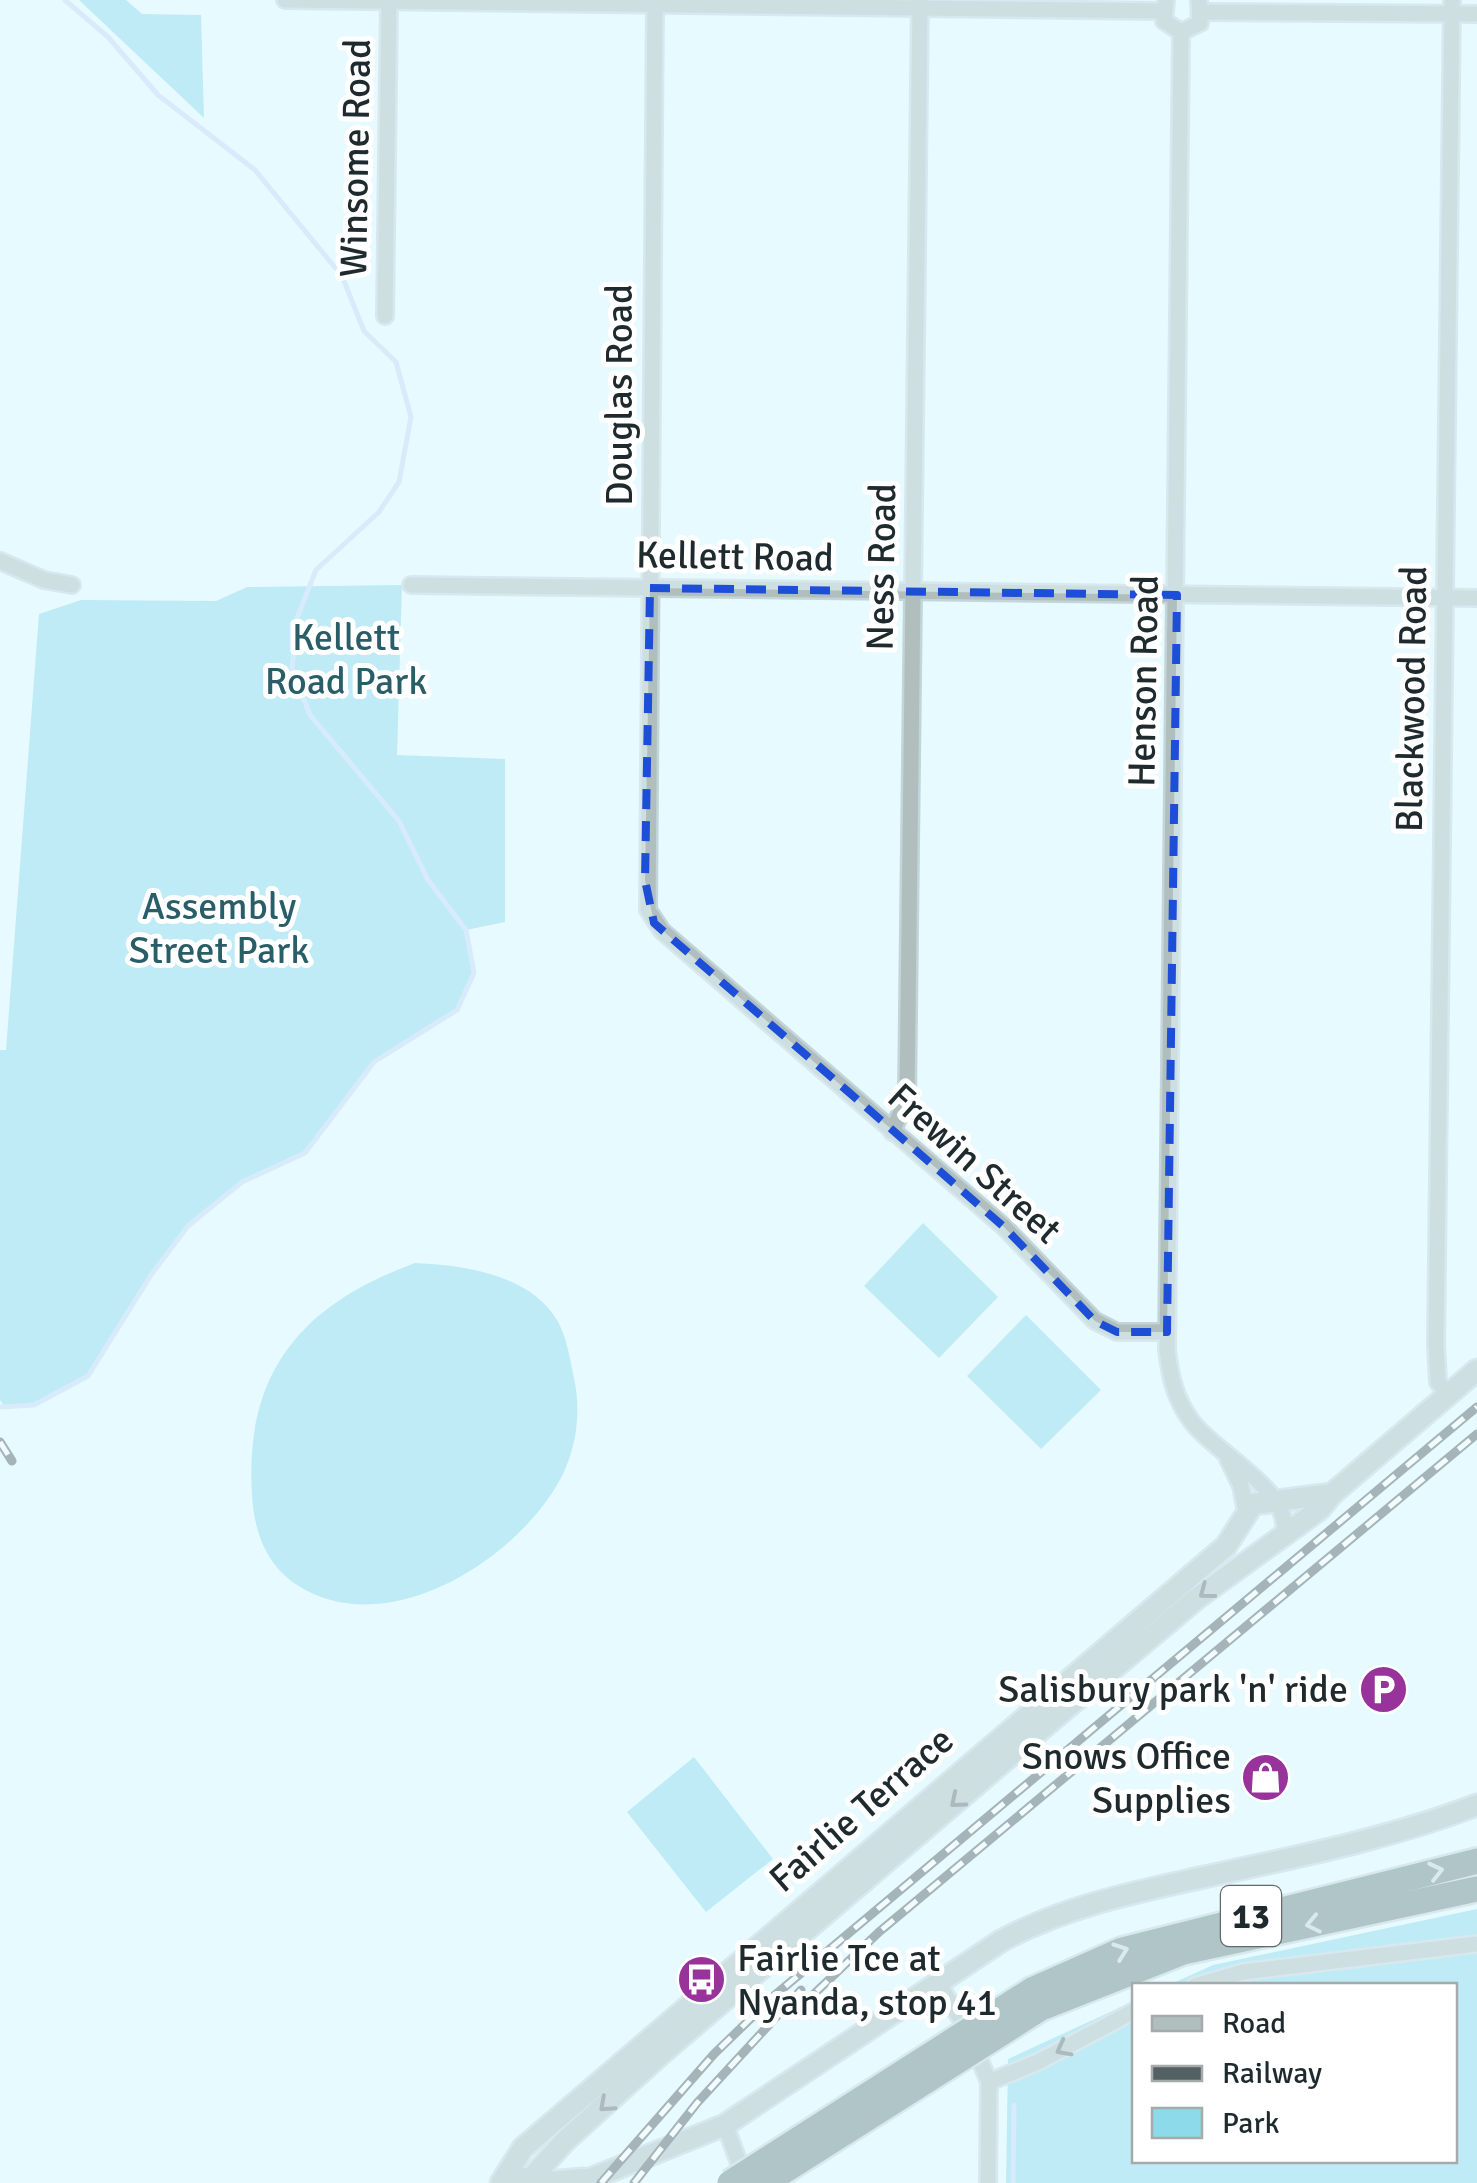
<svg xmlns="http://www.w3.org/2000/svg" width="1477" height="2183" font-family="Signika,sans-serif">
  <rect width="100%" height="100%" fill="#e7faff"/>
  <!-- green -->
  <g fill="#8ddaeb">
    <path d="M 79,0 L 126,0 L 142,14 L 201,15 L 204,118 Z"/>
    <path d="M 402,585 L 397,755 L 505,759 L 505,922 L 466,930 L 474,973 L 457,1010 L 374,1062 L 305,1153 L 242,1182 L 188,1226 L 151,1275 L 88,1376 L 34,1405 L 5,1408 L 0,1400 L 0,1050 L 6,1050 L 39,614 L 81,600 L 216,601 L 247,587 Z"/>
    <path d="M 923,1223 L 998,1297 L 939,1358 L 864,1286 Z"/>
    <path d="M 415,1263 C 463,1265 529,1274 557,1320 C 567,1337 570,1360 574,1378 C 581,1411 577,1444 563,1474 C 521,1558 388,1644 297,1585 C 266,1565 254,1531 252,1495 C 244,1371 303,1304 415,1263 Z"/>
    <path d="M 1026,1315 L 1101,1390 L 1041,1449 L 967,1376 Z"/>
    <path d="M 694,1757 L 773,1859 L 706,1912 L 627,1812 Z"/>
    <path d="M 1477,1909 L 1477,2183 L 1006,2183 L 1008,2059 L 1134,2001 L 1134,2160 L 1454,2160 L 1454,1986 L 1169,1985 L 1213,1965 Z"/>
  </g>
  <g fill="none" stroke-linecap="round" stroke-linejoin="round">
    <!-- stream -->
    <g stroke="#c6d9f7" stroke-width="5">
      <path d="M 0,1407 L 34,1405 L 88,1376 L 151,1275 L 188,1226 L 242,1182 L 305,1153 L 374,1062 L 457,1010 L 474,973 L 466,930 L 428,880 L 399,821 L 310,715 L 292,669 L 297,618 L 316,570 L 379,512 L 399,482 L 411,417 L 396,362 L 364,331 L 342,276 L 255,170 L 158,95 L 108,37 L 65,0"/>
      <path d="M 1013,2183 L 1014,2105"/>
    </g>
    <defs>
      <g id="minor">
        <path d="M 285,0 L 1162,11"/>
        <path d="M 655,0 L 648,910 L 662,931 L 1004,1227 L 1095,1321 L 1117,1332 L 1167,1332"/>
        <path d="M 1166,0 L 1164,21 L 1181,32 L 1200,23 L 1199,0"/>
        <path d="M 1203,12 L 1477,14"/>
        <path d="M 1181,32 L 1167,1349 C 1170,1377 1175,1399 1192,1422 C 1216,1454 1292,1490 1284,1534"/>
        <path d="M 385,316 L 389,0"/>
        <path d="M 0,561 L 44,580 L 72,585"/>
        <path d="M 411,585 L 1477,598"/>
        <path d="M 892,1132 L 907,1098 L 920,0"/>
        <path d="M 1448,1394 L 1438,1382 L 1436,1345 L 1452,0"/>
        <path d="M 1228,1459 L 1241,1486 L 1246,1511"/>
        <path d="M 938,1983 L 967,2029 L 989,2082 L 988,2183"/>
        <path d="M 1195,1986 L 1243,1972 L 1477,1944"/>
        <path d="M 989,2082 L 1038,2062 L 1134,2011"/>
        <path d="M 725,2125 L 745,2179"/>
      </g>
      <g id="tertiary">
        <path d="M 521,2178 L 550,2182 L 583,2179"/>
        <path d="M 501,2183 L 523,2148 L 1226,1546 L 1253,1504 L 1332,1494"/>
        <path d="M 527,2183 L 565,2141 L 661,2054 L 1032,1737 L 1196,1599 L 1320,1509 L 1332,1494 L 1477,1370"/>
        <path d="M 580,2183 L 725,2125 L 1001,1941 C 1066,1906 1132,1893 1204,1877 C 1296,1857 1388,1839 1477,1805"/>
      </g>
      <g id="trunk">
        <path d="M 1032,1990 L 1122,1950 L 1477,1861"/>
        <path d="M 1041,2008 L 1183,1952 L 1477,1889"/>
      </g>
    </defs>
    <!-- minor casing -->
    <use href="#minor" stroke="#c3d5d9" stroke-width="20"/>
    <!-- tertiary casing -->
    <use href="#tertiary" stroke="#c3d5d9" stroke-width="25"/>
    <!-- trunk casing -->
    <use href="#trunk" stroke="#c3d5d9" stroke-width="30"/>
    <!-- minor -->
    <use href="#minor" stroke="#b0bebd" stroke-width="15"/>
    <!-- tertiary -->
    <use href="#tertiary" stroke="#b0bebd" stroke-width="20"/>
    <!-- trunk -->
    <use href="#trunk" stroke="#6a8684" stroke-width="25"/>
    <defs>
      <g id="rail">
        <path d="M 0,1442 L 12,1461"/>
        <path d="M 795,2012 L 879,1932 L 1477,1434"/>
        <path d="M 601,2183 L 714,2054 L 775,1995 L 1477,1407"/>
        <path d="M 634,2183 L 697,2103 L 801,1990"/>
      </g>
    </defs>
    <!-- rail casing -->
    <use href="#rail" stroke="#536064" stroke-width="9"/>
    <!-- rail -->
    <use href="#rail" stroke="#fff" stroke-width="5" stroke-dasharray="15" stroke-linecap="butt"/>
    <defs>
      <g id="trunk-bridge">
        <path d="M 730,2183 L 1032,1990"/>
        <path d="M 765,2183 L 1041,2008"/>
      </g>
    </defs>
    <!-- trunk-bridge casing -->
    <use href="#trunk-bridge" stroke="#c3d5d9" stroke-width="30" stroke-linecap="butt"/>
    <!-- trunk-bridge -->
    <use href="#trunk-bridge" stroke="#6a8684" stroke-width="25"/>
  </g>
  <!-- one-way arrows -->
  <defs><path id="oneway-chevron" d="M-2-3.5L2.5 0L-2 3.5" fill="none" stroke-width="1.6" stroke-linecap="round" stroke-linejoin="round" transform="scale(2.5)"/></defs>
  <g stroke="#606d6e">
    <use href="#oneway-chevron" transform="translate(1206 1592) rotate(143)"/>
    <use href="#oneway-chevron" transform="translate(957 1801) rotate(140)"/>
    <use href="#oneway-chevron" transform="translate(1063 2049) rotate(152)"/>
    <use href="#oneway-chevron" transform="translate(606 2105) rotate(138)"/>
  </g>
  <g stroke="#cbd5d4">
    <use href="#oneway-chevron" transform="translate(1436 1871) rotate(-13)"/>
    <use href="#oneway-chevron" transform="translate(1313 1924) rotate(168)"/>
    <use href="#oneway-chevron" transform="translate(1121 1951) rotate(-20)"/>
  </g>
  <!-- marked area -->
  <path d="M0 0H1477V2183H0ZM 650,588 L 1177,595 L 1167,1332 L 1117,1332 L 1095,1321 L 1004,1227 L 654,923 L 645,880 Z" fill="#e7faff" fill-opacity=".55" fill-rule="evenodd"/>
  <path fill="none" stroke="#1d4ed8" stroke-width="8" stroke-dasharray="20 12" stroke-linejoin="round" d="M 650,588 L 1177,595 L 1167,1332 L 1117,1332 L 1095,1321 L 1004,1227 L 654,923 L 645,880 Z"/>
  <!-- icons -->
  <defs>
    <symbol id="parking-disc" viewBox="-11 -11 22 22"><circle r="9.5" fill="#97339a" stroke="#fff"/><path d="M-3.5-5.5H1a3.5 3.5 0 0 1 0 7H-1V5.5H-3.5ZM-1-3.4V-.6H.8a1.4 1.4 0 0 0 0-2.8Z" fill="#fff"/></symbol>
    <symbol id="shop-disc" viewBox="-11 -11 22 22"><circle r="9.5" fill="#97339a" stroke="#fff"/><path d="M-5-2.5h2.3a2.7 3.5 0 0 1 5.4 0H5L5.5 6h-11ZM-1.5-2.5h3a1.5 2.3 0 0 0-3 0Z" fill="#fff"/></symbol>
    <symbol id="bus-disc" viewBox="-11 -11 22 22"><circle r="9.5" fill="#97339a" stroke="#fff"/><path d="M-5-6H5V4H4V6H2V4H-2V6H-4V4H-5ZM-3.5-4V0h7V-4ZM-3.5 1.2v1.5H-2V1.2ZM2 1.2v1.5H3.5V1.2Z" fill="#fff"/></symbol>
  </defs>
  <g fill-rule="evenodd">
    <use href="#parking-disc" x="1356" y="1662" width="55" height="55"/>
    <use href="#shop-disc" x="1238" y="1750" width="55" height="55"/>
    <use href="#bus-disc" x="674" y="1952" width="55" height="55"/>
  </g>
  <g text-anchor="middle" stroke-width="10" stroke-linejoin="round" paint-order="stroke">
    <!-- shield labels -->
    <rect fill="#fff" stroke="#626a6c" stroke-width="2.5" x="1221" y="1886" width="60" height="60" rx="8"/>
    <g font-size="35" font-weight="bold" fill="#1e2a2d">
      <text x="1251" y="1928">13</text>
    </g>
    <!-- street labels -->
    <g font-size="38" fill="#1e2a2d" stroke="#fff">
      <text transform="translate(355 158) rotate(-89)" y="13">Winsome Road</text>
      <text transform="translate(619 395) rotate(-90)" y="13">Douglas Road</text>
      <text transform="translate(735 556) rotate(1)" y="13">Kellett Road</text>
      <text transform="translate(881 567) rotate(-89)" y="13">Ness Road</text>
      <text transform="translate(1143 681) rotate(-89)" y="13">Henson Road</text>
      <text transform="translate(1411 699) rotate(-89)" y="13">Blackwood Road</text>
      <text transform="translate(975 1163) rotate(42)" y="13">Frewin Street</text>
      <text transform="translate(861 1809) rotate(-41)" y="13">Fairlie Terrace</text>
    </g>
    <!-- park labels -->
    <g font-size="38" fill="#295e69" stroke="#fff">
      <text x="346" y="650">Kellett<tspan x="346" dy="44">Road Park</tspan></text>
      <text x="219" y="919">Assembly<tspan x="219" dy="44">Street Park</tspan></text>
    </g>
    <!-- poi labels -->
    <g font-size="38" fill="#1e2a2d" stroke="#fff" text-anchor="end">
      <text x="1348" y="1702">Salisbury park 'n' ride</text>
      <text x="1231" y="1769">Snows Office<tspan x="1231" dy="44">Supplies</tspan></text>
      <text x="737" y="1971" text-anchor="start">Fairlie Tce at<tspan x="737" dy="44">Nyanda, stop 41</tspan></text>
    </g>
  </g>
  <!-- legend -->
  <rect x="1132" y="1983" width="325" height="180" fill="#ffffff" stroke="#a5aaab" stroke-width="2.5"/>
  <rect x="1152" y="2016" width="50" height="15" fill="#b0bebd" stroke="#a5aaab" stroke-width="2.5"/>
  <text x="1222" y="2033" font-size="30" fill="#1e2a2d">Road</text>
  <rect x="1152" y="2066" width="50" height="15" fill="#536064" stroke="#a5aaab" stroke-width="2.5"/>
  <text x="1222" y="2083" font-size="30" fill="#1e2a2d">Railway</text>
  <rect x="1152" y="2108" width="50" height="30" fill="#8ddaeb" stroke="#a5aaab" stroke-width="2.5"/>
  <text x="1222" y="2133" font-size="30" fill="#1e2a2d">Park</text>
</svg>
